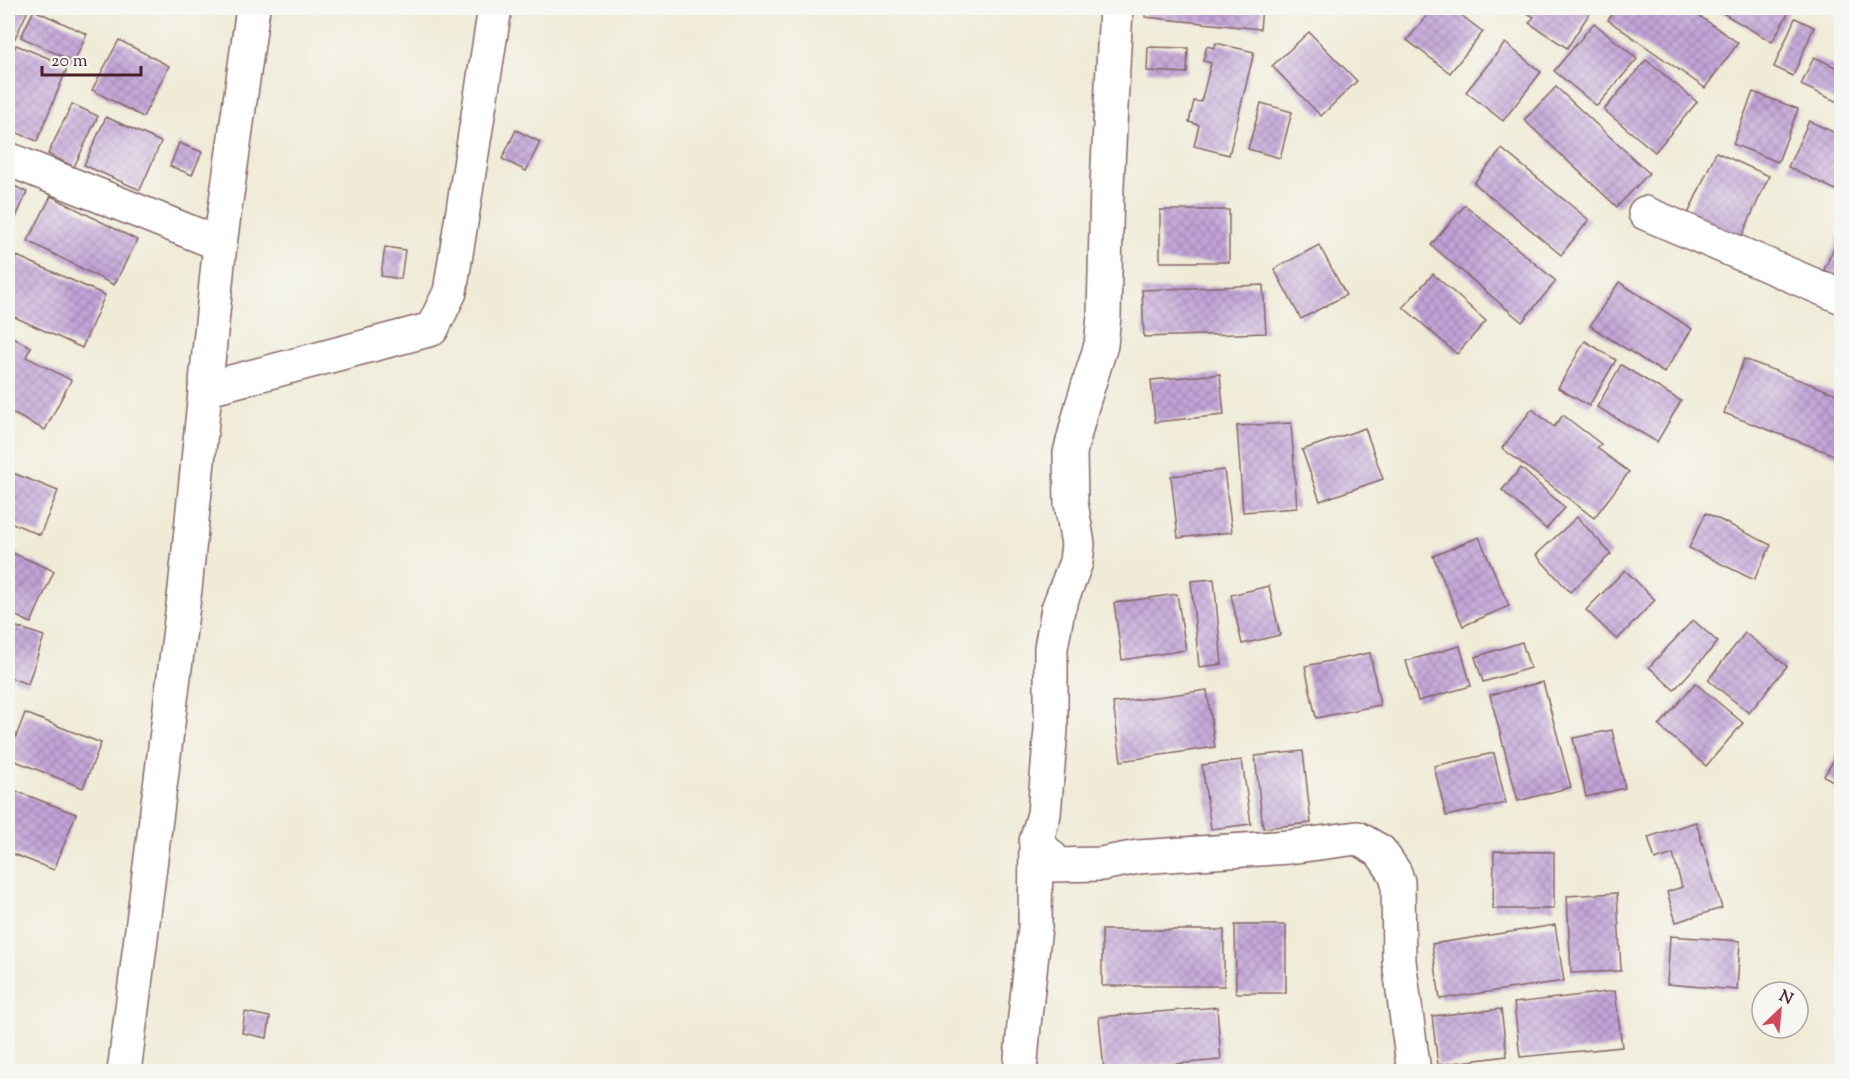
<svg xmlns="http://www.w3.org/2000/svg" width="1849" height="1079" font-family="'Sorts Mill Goudy',serif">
  <defs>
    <pattern id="building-cross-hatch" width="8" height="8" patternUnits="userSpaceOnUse" patternTransform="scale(1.5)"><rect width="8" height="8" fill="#c2a4d8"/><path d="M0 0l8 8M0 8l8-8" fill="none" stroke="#a085af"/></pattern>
  </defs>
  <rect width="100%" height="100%" fill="#f6f6f2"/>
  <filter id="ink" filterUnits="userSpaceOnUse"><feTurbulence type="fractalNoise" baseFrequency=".0167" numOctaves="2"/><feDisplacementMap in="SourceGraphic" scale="12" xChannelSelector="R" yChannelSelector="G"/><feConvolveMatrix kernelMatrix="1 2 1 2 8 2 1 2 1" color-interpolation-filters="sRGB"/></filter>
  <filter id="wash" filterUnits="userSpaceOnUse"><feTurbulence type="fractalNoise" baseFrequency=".008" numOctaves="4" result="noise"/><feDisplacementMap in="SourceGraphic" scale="24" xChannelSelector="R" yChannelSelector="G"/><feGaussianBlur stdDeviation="1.35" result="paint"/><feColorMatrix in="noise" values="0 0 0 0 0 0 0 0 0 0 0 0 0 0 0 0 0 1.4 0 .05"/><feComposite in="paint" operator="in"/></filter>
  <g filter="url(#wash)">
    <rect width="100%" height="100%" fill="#f0ebd7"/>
    <g id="blocks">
      <!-- building -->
      <g fill="url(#building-cross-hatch)">
        <path d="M 8,8 L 29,8 L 8,53 Z"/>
        <path d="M 1146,8 L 1262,8 L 1260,29 L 1145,17 Z"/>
        <path d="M 1433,8 L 1452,8 L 1483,32 L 1450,73 L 1407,40 Z"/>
        <path d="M 1519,8 L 1593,8 L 1567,48 L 1529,23 L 1534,17 Z"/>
        <path d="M 1617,8 L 1688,8 L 1738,43 L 1705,88 L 1608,20 Z"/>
        <path d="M 1714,8 L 1782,8 L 1789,12 L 1772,42 Z"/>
        <path d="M 34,10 L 87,34 L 74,62 L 21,37 Z"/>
        <path d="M 1795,18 L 1814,27 L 1793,76 L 1774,67 Z"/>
        <path d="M 1594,23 L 1637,59 L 1597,106 L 1554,71 Z"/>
        <path d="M 1309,32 L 1357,81 L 1321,116 L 1272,66 Z"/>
        <path d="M 119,40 L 169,66 L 143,117 L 92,90 Z"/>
        <path d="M 1216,43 L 1254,52 L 1229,155 L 1194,146 L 1199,125 L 1189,122 L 1194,101 L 1201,102 L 1211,63 L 1203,61 L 1207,46 L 1214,48 Z"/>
        <path d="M 1505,43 L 1541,72 L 1503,121 L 1466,92 Z"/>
        <path d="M 16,45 L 68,66 L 37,141 L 8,129 L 8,65 Z"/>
        <path d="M 1148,47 L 1188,48 L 1187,73 L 1147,71 Z"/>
        <path d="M 1814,57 L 1842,70 L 1842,104 L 1801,85 Z"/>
        <path d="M 1646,60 L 1697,102 L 1655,152 L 1604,110 Z"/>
        <path d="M 1556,87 L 1649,173 L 1617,207 L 1524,120 Z"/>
        <path d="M 1753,92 L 1798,109 L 1778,162 L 1733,144 Z"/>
        <path d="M 1261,103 L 1292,112 L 1280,158 L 1248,149 Z"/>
        <path d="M 72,104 L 98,116 L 74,167 L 48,154 Z"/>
        <path d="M 106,117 L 161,142 L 140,190 L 84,165 Z"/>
        <path d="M 1809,121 L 1842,136 L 1842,193 L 1788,167 Z"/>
        <path d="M 516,130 L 540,142 L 526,171 L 502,159 Z"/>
        <path d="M 179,143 L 202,152 L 192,175 L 170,166 Z"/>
        <path d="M 1502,149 L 1589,220 L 1561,255 L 1474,183 Z"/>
        <path d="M 1716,152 L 1769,176 L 1741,238 L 1688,214 Z"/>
        <path d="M 8,183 L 27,192 L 8,236 Z"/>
        <path d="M 51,196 L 137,240 L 114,285 L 28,241 Z"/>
        <path d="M 1465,205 L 1556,281 L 1522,322 L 1431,245 Z"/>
        <rect x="1160" y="210" width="69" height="52"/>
        <path d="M 1842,230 L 1842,277 L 1824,270 Z"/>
        <path d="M 1319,245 L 1346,295 L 1301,319 L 1274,269 Z"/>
        <path d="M 385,247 L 405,250 L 401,279 L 381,276 Z"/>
        <path d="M 17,256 L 105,295 L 82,348 L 8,314 L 8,277 Z"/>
        <path d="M 1433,274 L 1486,321 L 1457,354 L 1403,307 Z"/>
        <path d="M 1619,282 L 1692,329 L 1664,373 L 1590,326 Z"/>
        <path d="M 1263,285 L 1266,333 L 1144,337 L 1142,290 Z"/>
        <path d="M 8,335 L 31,347 L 26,357 L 71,380 L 45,430 L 8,411 Z"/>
        <path d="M 1585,341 L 1616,360 L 1589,406 L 1558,388 Z"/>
        <path d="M 1744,359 L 1842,396 L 1842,458 L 1724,413 Z"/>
        <path d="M 1621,365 L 1681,401 L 1657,442 L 1597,407 Z"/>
        <path d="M 1220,374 L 1224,415 L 1155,422 L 1151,380 Z"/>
        <path d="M 1532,409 L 1554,427 L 1563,415 L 1601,444 L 1597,448 L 1629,472 L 1594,518 L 1502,448 Z"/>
        <path d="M 1291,423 L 1297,508 L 1243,512 L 1237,426 Z"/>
        <path d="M 1365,428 L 1383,479 L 1320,501 L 1302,450 Z"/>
        <path d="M 1521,468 L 1565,508 L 1546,529 L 1502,490 Z"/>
        <path d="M 1224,470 L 1232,532 L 1178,538 L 1171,476 Z"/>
        <path d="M 8,471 L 58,491 L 40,535 L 8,521 Z"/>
        <path d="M 1706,513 L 1771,545 L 1754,580 L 1689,548 Z"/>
        <path d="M 1577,517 L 1611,554 L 1570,592 L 1536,555 Z"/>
        <path d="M 1479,537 L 1509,606 L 1463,626 L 1433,556 Z"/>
        <path d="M 8,551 L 54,571 L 31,623 L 8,612 Z"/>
        <path d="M 1625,570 L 1655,600 L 1617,640 L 1586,610 Z"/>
        <path d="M 1214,579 L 1222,664 L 1199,667 L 1191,581 Z"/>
        <path d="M 1269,586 L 1280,635 L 1242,644 L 1231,595 Z"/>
        <path d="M 1177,594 L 1186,650 L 1122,660 L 1114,603 Z"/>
        <path d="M 1693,620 L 1718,642 L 1674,690 L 1649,667 Z"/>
        <path d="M 8,624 L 44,636 L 28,684 L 8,677 Z"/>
        <path d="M 1745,633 L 1787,666 L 1749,713 L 1708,680 Z"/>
        <path d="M 1522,642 L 1530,668 L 1483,682 L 1475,657 Z"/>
        <path d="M 1460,646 L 1471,686 L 1418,701 L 1406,661 Z"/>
        <path d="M 1370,653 L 1380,705 L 1316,718 L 1305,666 Z"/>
        <path d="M 1543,682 L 1571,787 L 1518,801 L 1490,695 Z"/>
        <path d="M 1695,683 L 1743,723 L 1706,766 L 1659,726 Z"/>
        <path d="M 1207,690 L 1215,747 L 1121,761 L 1113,703 Z"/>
        <path d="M 25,713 L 101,743 L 83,788 L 8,758 Z"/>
        <path d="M 1612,730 L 1625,788 L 1586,797 L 1573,738 Z"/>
        <path d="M 1842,746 L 1842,786 L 1824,776 Z"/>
        <path d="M 1303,751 L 1311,823 L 1263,828 L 1255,756 Z"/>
        <path d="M 1494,753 L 1506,803 L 1446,816 L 1434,766 Z"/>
        <path d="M 1242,760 L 1251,824 L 1211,829 L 1202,765 Z"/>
        <path d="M 8,788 L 76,814 L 54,870 L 8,852 Z"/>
        <path d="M 1696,822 L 1722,908 L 1676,922 L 1667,892 L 1682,887 L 1673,854 L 1655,860 L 1648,837 Z"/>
        <path d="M 1494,851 L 1554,852 L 1554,909 L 1493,909 Z"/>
        <path d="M 1617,893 L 1621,971 L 1571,973 L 1567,896 Z"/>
        <path d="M 1235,925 L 1286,925 L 1286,993 L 1236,993 Z"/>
        <path d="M 1555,925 L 1564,981 L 1440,999 L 1432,944 Z"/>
        <rect x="1102" y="930" width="122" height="56"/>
        <path d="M 1670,936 L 1740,941 L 1737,990 L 1667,984 Z"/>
        <path d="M 1615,991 L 1622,1047 L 1520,1057 L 1514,1003 Z"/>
        <path d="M 1217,1007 L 1221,1060 L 1104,1070 L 1099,1017 Z"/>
        <path d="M 1501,1009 L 1507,1056 L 1438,1065 L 1432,1016 Z"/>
        <path d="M 245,1012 L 270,1017 L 267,1038 L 242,1033 Z"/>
      </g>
    </g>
  </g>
  <g filter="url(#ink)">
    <use href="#blocks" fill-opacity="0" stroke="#846667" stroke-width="1.5"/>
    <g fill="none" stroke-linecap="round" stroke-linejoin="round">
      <defs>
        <g id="minor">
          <path d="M 1116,8 L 1107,185 L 1104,316 L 1101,345 L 1082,406 L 1070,453 L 1071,503 L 1078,544 L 1076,562 L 1058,609 L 1051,648 L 1051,729 L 1044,814 L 1036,842 L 1052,858 L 1053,865 L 1101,864 L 1138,857 L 1289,847 L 1357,838 L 1380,851 L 1395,873 L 1398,882 L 1399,961 L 1414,1072"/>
          <path d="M 8,159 L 220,244"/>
          <path d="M 1645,213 L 1842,297"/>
          <path d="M 205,389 L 432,329 L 450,292 L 495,8"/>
          <path d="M 124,1072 L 185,589 L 220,244 L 253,8"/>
          <path d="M 1020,1072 L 1024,1025 L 1035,927 L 1036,842"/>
        </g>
      </defs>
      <!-- minor casing -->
      <use href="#minor" stroke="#846667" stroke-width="36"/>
      <!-- minor -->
      <use href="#minor" stroke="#fff" stroke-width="33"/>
    </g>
  </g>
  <!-- margin -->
  <rect width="1849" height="1079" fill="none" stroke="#f6f6f2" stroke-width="30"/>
  <!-- north arrow -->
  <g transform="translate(1780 1010) rotate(26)"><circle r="28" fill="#f6f6f2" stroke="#b1a0a2" stroke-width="1.5"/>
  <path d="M0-4.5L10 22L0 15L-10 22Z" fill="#d1495b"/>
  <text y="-9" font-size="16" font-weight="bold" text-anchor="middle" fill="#4a1f2b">N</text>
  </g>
  <!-- scale -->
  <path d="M42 66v9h99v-9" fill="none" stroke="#4a1f2b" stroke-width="3"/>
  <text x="51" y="66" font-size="18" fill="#4a1f2b" stroke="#f6f6f2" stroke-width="4.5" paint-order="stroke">20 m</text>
</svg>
